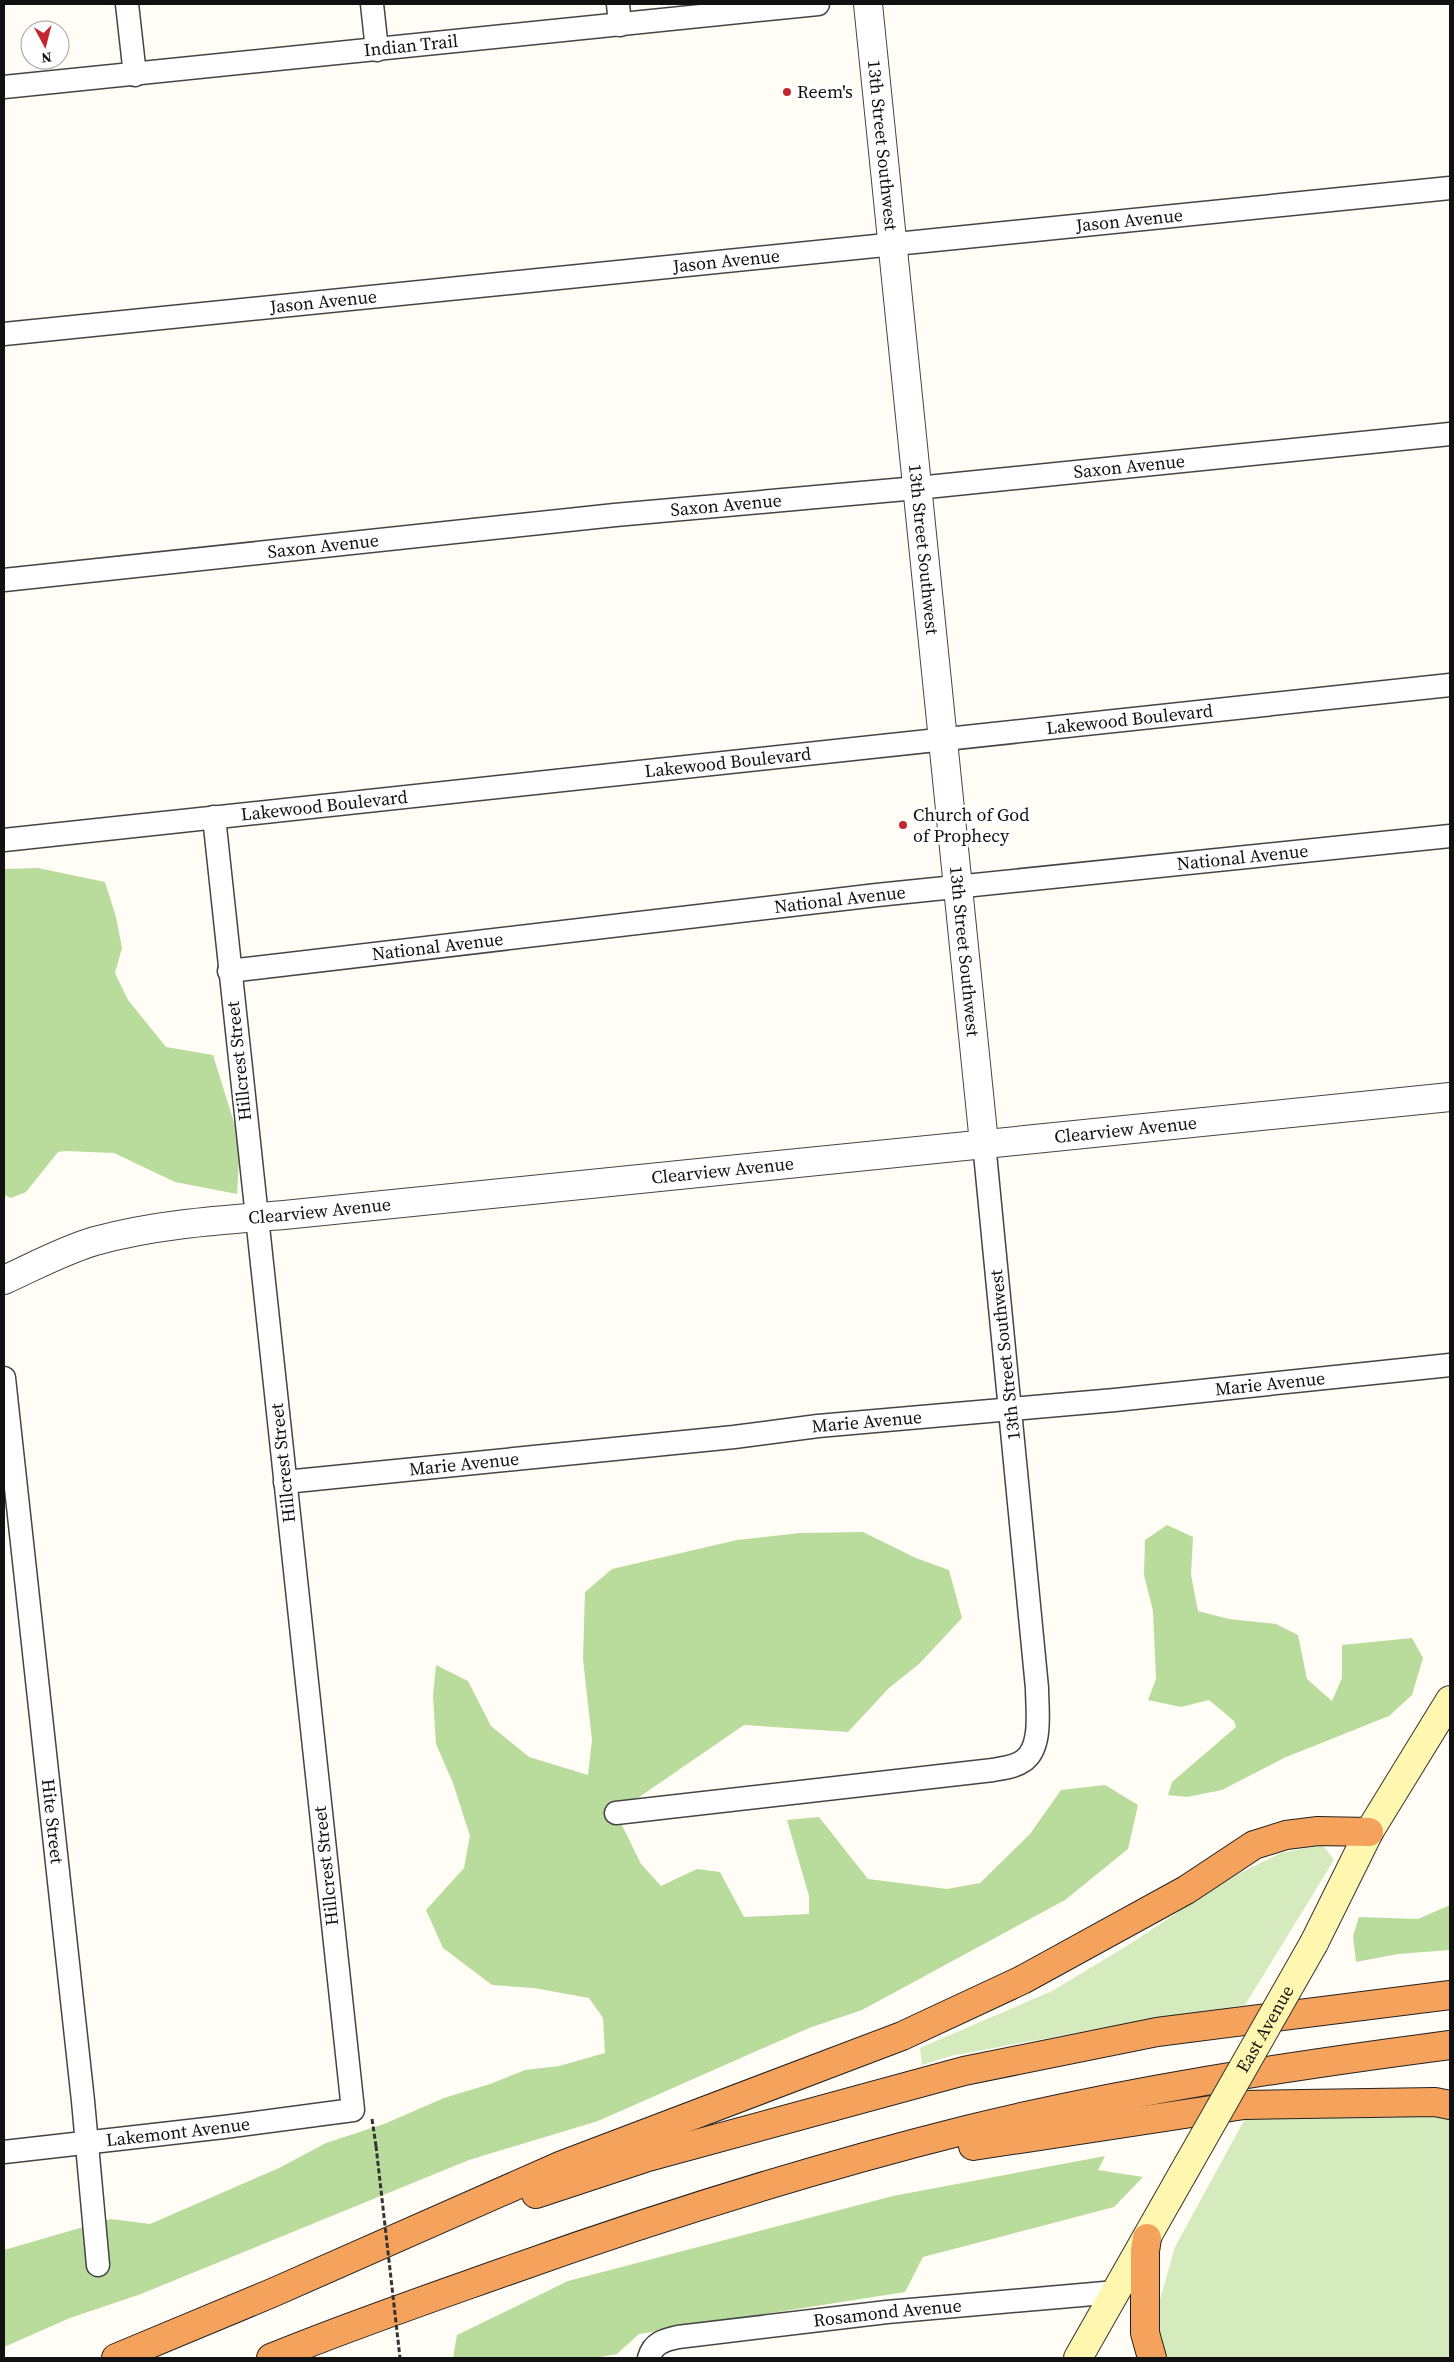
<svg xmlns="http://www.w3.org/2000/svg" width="1454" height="2362" font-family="'Source Serif 4',serif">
  <rect width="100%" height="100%" fill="#fffdf5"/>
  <!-- green -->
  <g fill="#d5ebbd">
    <path d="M 1323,1845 L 1334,1860 L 1245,2005 L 1145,2020 L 951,2056 L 922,2065 L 920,2048 L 1052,1991 L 1130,1944 L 1226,1880 L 1281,1853 Z"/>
    <path d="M 1431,2114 L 1450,2119 L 1450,2358 L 1162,2358 L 1157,2310 L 1175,2247 L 1247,2115 Z"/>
  </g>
  <!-- forest -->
  <g fill="#b9dc9c">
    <path d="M 38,868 L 105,882 L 116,917 L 122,948 L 115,973 L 128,1000 L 166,1047 L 213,1055 L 240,1142 L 237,1194 L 175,1182 L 114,1153 L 65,1151 L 58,1152 L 26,1192 L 11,1198 L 4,1195 L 4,869 Z"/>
    <path d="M 1167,1525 L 1193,1537 L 1191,1575 L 1198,1611 L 1229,1619 L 1276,1624 L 1298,1635 L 1307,1679 L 1332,1701 L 1342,1678 L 1342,1645 L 1412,1638 L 1423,1658 L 1412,1695 L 1389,1716 L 1284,1758 L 1222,1790 L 1187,1797 L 1168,1795 L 1172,1782 L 1236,1727 L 1234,1721 L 1209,1700 L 1181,1707 L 1148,1700 L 1156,1679 L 1153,1611 L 1144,1575 L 1145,1540 Z"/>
    <path d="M 863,1532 L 916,1558 L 949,1570 L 962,1618 L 919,1664 L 889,1688 L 848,1732 L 744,1725 L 616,1813 L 641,1864 L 661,1886 L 697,1869 L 720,1872 L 744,1917 L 809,1914 L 809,1896 L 787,1820 L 819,1817 L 868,1879 L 947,1889 L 980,1883 L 1030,1834 L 1061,1790 L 1105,1785 L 1138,1805 L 1128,1849 L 1065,1900 L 862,2010 L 809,2028 L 598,2121 L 469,2160 L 141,2294 L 70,2318 L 4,2347 L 4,2250 L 111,2219 L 150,2224 L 279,2168 L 326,2143 L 384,2124 L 444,2098 L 490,2084 L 525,2070 L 559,2066 L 605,2053 L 603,2018 L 589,1998 L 534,1988 L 492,1985 L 443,1948 L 426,1910 L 464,1868 L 470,1836 L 453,1783 L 436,1744 L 433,1696 L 436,1665 L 468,1681 L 491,1726 L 529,1757 L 588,1775 L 592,1740 L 583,1659 L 585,1592 L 612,1569 L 737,1540 L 800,1533 Z"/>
    <path d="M 1450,1905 L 1450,1950 L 1398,1954 L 1356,1962 L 1353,1936 L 1359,1917 L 1418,1919 Z"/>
    <path d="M 1105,2156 L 1098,2170 L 1143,2177 L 1114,2207 L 923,2257 L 905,2292 L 639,2334 L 617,2354 L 595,2358 L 453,2358 L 457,2335 L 568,2281 L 893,2196 Z"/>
  </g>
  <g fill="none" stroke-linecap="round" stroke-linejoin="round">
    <defs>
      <g id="minor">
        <path d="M 127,4 L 135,75"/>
        <path d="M 372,4 L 377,50"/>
        <path d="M 618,4 L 620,25"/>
        <path id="s1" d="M 4,87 L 818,4"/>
        <path id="s2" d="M 4,334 L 1450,188"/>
        <path id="s3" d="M 4,580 L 615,515 L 917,488 L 1450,434"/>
        <path id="s4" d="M 4,840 L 1450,685"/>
        <path id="s5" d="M 229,971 L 877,895 L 1450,836"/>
        <path id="s6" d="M 4,1378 L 83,2101 L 98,2265"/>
        <path id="s7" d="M 285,1482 L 734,1437 L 818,1426 L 1115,1400 L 1450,1365"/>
        <path d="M 616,1813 L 993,1770 C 1003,1768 1015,1767 1023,1761 C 1043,1748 1037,1709 1037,1688 L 984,1143"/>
        <path id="s8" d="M 4,2152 L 224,2127 L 353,2110 L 214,817"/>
        <path id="s9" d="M 649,2358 C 653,2343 664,2340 678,2337 L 887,2312 L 1116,2292"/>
      </g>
      <g id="tertiary">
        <path id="s10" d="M 868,4 L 984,1143"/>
        <path id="s11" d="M 4,1280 C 33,1267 64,1250 95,1241 C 157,1224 221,1220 284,1215 L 1450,1097"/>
      </g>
      <g id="secondary">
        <path d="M 1314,1943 L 1369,1832 L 1450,1700"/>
        <path d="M 1078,2358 L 1182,2175"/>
      </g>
      <g id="motorway">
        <path d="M 973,2146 L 1244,2105 L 1435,2102 L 1450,2105"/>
        <path d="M 536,2194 L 648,2157 L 964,2071 L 1157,2032 L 1450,1995"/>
        <path d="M 1147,2238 L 1145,2251 L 1145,2333 L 1152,2358"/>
        <path d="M 116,2358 L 272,2293 L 562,2165 L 902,2036 L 1022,1980 L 1186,1890 L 1254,1845 L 1286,1835 L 1318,1831 L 1369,1832"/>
        <path d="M 271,2358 C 349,2326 428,2299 507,2271 C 658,2217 811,2169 966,2130 C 1125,2091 1288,2066 1450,2045"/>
      </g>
    </defs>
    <!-- minor casing -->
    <use href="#minor" stroke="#444" stroke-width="25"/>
    <!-- tertiary casing -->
    <use href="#tertiary" stroke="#444" stroke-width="30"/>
    <!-- secondary casing -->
    <use href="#secondary" stroke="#333" stroke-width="30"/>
    <!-- motorway casing -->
    <use href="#motorway" stroke="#222" stroke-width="30"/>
    <!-- path -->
    <path stroke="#333" stroke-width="3" stroke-dasharray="5 2.5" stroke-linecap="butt" d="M 372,2119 L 376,2146"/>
    <!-- minor -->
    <use href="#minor" stroke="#fff" stroke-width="22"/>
    <!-- tertiary -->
    <use href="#tertiary" stroke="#fff" stroke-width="28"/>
    <!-- secondary -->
    <use href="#secondary" stroke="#fff6b0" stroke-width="28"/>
    <!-- motorway -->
    <use href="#motorway" stroke="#f5a25d" stroke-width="28"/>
    <defs>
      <g id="secondary-bridge">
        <path id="s12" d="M 1182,2175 L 1314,1943"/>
      </g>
    </defs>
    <!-- secondary-bridge casing -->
    <use href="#secondary-bridge" stroke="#333" stroke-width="30" stroke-linecap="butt"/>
    <!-- path-bridge -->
    <path stroke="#333" stroke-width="3" stroke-dasharray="5 2.5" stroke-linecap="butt" d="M 376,2146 L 400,2358"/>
    <!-- secondary-bridge -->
    <use href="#secondary-bridge" stroke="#fff6b0" stroke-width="28"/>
  </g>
  <!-- markers -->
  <g fill="#c4262e" stroke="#fff" stroke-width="2">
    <circle cx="787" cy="92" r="5"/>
    <circle cx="903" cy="825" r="5"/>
  </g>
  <g text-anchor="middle" stroke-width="5" stroke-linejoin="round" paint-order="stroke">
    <!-- street labels -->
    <g font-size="18" fill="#111" stroke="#fff">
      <text dy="6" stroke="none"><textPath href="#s1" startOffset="409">Indian Trail</textPath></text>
      <text dy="6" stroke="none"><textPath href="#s10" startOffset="142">13th Street Southwest</textPath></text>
      <text dy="6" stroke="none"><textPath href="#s2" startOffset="1131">Jason Avenue</textPath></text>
      <text dy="6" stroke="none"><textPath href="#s2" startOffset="726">Jason Avenue</textPath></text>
      <text dy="6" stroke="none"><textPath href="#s2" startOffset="321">Jason Avenue</textPath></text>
      <text dy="6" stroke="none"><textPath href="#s3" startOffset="1131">Saxon Avenue</textPath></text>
      <text dy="6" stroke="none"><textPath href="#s3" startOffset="726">Saxon Avenue</textPath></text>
      <text dy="6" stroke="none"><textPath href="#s3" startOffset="321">Saxon Avenue</textPath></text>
      <text dy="6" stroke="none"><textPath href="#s10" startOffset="548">13th Street Southwest</textPath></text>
      <text dy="6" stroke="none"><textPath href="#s4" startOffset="1132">Lakewood Boulevard</textPath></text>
      <text dy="6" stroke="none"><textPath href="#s4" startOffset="728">Lakewood Boulevard</textPath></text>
      <text dy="6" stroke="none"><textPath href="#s4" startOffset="322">Lakewood Boulevard</textPath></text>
      <text dy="6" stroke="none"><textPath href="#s5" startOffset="1020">National Avenue</textPath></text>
      <text dy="6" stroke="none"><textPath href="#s5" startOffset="615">National Avenue</textPath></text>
      <text dy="6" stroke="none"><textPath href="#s5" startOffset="210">National Avenue</textPath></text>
      <text dy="6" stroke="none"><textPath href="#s10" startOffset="952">13th Street Southwest</textPath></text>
      <text transform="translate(239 1061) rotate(-96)" y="6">Hillcrest Street</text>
      <text dy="6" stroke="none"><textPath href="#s11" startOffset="1136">Clearview Avenue</textPath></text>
      <text dy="6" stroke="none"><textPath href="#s11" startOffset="731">Clearview Avenue</textPath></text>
      <text dy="6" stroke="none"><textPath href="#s11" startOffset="326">Clearview Avenue</textPath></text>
      <text transform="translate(1005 1355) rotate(-96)" y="6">13th Street Southwest</text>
      <text dy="6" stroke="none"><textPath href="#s7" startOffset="990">Marie Avenue</textPath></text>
      <text dy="6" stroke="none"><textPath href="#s7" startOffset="585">Marie Avenue</textPath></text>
      <text transform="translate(283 1463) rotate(-96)" y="6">Hillcrest Street</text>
      <text dy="6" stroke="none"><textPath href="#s7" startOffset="180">Marie Avenue</textPath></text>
      <text dy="6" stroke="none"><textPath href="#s6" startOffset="446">Hite Street</textPath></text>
      <text transform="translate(326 1866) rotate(-96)" y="6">Hillcrest Street</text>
      <text dy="6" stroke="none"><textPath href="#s12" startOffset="168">East Avenue</textPath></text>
      <text dy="6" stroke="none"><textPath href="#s8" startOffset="175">Lakemont Avenue</textPath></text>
      <text dy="6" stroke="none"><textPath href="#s9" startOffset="249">Rosamond Avenue</textPath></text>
    </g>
    <!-- poi labels -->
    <g font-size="18" fill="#111" stroke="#fff" text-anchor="start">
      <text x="797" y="98">Reem's</text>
      <text x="913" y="821">Church of God<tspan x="913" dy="21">of Prophecy</tspan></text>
    </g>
  </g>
  <!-- border -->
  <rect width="1454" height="2362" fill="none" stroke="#111111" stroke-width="10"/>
  <!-- north arrow -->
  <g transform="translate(45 45) rotate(173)"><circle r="24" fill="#ffffff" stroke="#a0a0a0"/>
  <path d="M0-4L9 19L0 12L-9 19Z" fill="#c4262e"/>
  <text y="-8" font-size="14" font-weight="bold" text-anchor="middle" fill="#111111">N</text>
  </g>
</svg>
